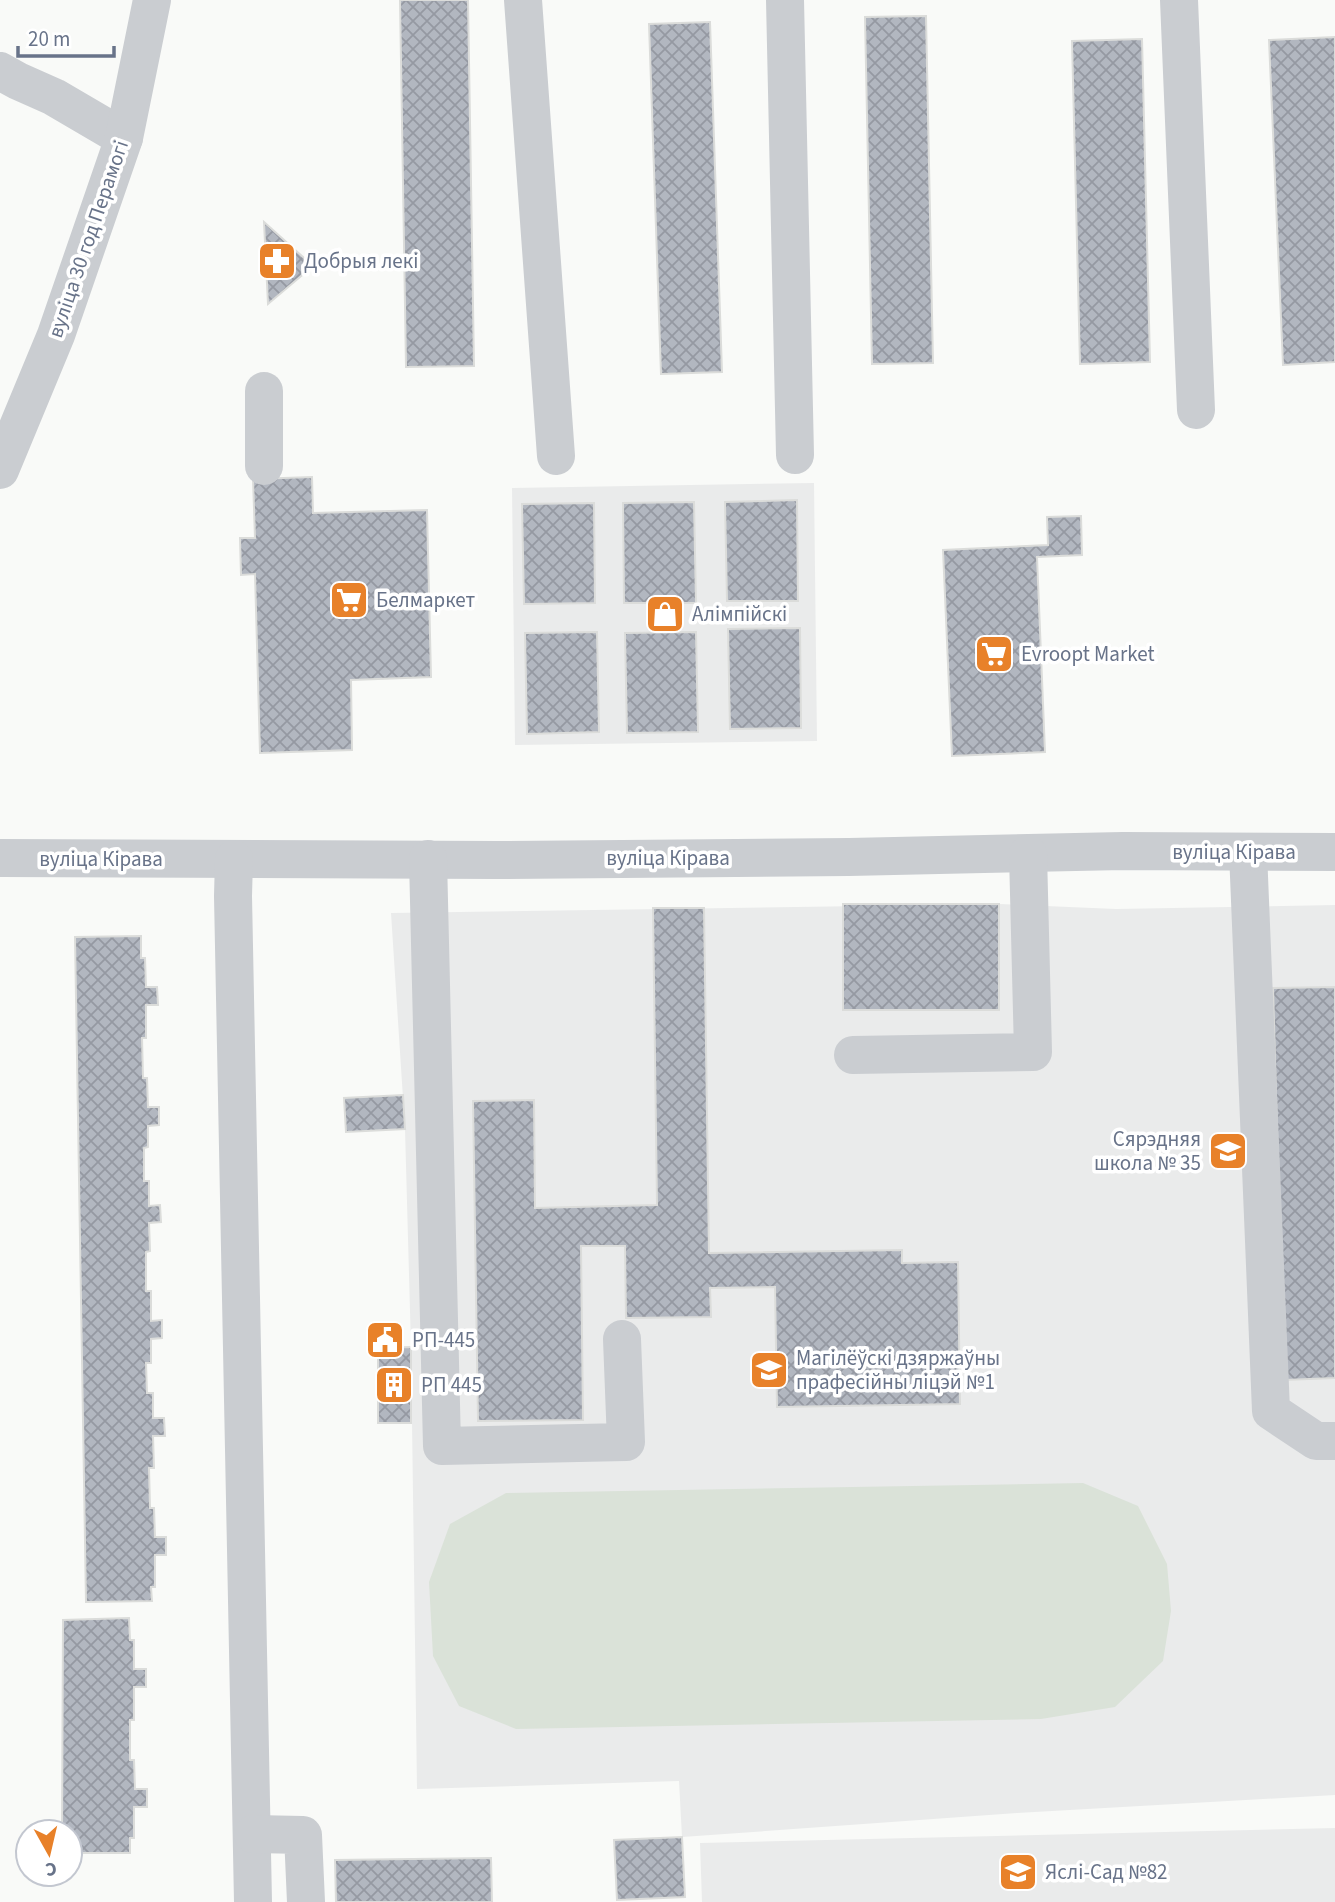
<svg xmlns="http://www.w3.org/2000/svg" width="1335" height="1902" font-family="'Source Sans 3',sans-serif">
  <defs>
    <pattern id="building-cross-hatch" width="8" height="8" patternUnits="userSpaceOnUse" patternTransform="scale(1.75)"><rect width="8" height="8" fill="#b2b7c0"/><path d="M0 0l8 8M0 8l8-8" fill="none" stroke="#9599a2"/></pattern>
  </defs>
  <rect width="100%" height="100%" fill="#f9faf8"/>
  <!-- built -->
  <g fill="#eaebeb">
    <path d="M 814,483 L 817,741 L 515,745 L 512,488 Z"/>
    <path d="M 999,904 L 1116,909 L 1335,905 L 1335,1795 L 1017,1813 L 682,1837 L 679,1781 L 417,1789 L 411,1347 L 405,1129 L 391,913 Z"/>
    <path d="M 1335,1828 L 1335,1902 L 702,1902 L 700,1843 Z"/>
  </g>
  <!-- green -->
  <path fill="#dae2d8" d="M 1083,1483 L 1138,1506 L 1167,1564 L 1171,1611 L 1163,1661 L 1115,1707 L 1041,1719 L 516,1729 L 459,1706 L 433,1656 L 429,1582 L 450,1524 L 506,1493 Z"/>
  <!-- building -->
  <g fill="url(#building-cross-hatch)" stroke="#dbdcda" stroke-width="2">
    <path d="M 400,0 L 468,0 L 474,366 L 406,367 Z"/>
    <path d="M 926,16 L 933,363 L 872,364 L 865,17 Z"/>
    <path d="M 710,22 L 722,372 L 661,374 L 649,24 Z"/>
    <path d="M 1335,37 L 1335,362 L 1283,365 L 1269,40 Z"/>
    <path d="M 1142,39 L 1150,362 L 1080,364 L 1072,41 Z"/>
    <path d="M 264,222 L 313,266 L 268,304 Z"/>
    <path d="M 312,477 L 313,513 L 427,510 L 431,677 L 351,680 L 352,750 L 260,753 L 255,574 L 241,575 L 240,538 L 255,538 L 253,479 Z"/>
    <path d="M 797,500 L 798,601 L 727,601 L 725,502 Z"/>
    <path d="M 694,502 L 696,603 L 624,603 L 623,503 Z"/>
    <path d="M 594,503 L 595,603 L 524,604 L 522,504 Z"/>
    <path d="M 1081,516 L 1082,555 L 1037,557 L 1045,752 L 952,756 L 943,550 L 1048,545 L 1047,517 Z"/>
    <path d="M 800,628 L 801,728 L 730,729 L 728,629 Z"/>
    <path d="M 597,632 L 599,732 L 527,734 L 525,633 Z"/>
    <path d="M 696,632 L 698,732 L 627,733 L 625,633 Z"/>
    <rect x="843" y="904" width="156" height="106"/>
    <path d="M 653,908 L 704,908 L 709,1253 L 902,1250 L 902,1263 L 958,1262 L 960,1404 L 777,1407 L 775,1287 L 710,1288 L 711,1317 L 626,1318 L 625,1246 L 581,1246 L 583,1420 L 478,1421 L 473,1101 L 534,1100 L 535,1208 L 657,1205 Z"/>
    <path d="M 141,936 L 141,958 L 145,958 L 146,987 L 157,987 L 158,1005 L 146,1005 L 146,1038 L 142,1038 L 143,1078 L 147,1078 L 148,1107 L 159,1107 L 159,1125 L 148,1126 L 148,1147 L 144,1148 L 144,1181 L 149,1181 L 149,1206 L 160,1205 L 161,1222 L 149,1223 L 150,1251 L 146,1252 L 146,1291 L 151,1291 L 151,1321 L 162,1320 L 162,1338 L 151,1339 L 151,1363 L 146,1363 L 147,1393 L 153,1393 L 153,1418 L 164,1418 L 165,1436 L 153,1436 L 154,1468 L 149,1468 L 150,1508 L 154,1508 L 155,1537 L 166,1537 L 166,1555 L 155,1555 L 155,1587 L 151,1587 L 152,1601 L 86,1602 L 75,937 Z"/>
    <path d="M 1335,987 L 1335,1378 L 1284,1380 L 1273,988 Z"/>
    <path d="M 403,1095 L 405,1129 L 346,1132 L 344,1098 Z"/>
    <path d="M 411,1347 L 411,1423 L 378,1423 L 378,1348 Z"/>
    <path d="M 129,1618 L 130,1640 L 134,1640 L 134,1669 L 146,1669 L 146,1687 L 134,1687 L 134,1720 L 130,1720 L 130,1760 L 134,1760 L 135,1789 L 147,1789 L 147,1807 L 134,1807 L 134,1838 L 130,1838 L 130,1853 L 70,1853 L 70,1832 L 62,1832 L 63,1620 Z"/>
    <path d="M 682,1837 L 685,1897 L 617,1900 L 614,1840 Z"/>
    <path d="M 491,1858 L 492,1902 L 336,1902 L 335,1860 Z"/>
  </g>
  <g fill="none" stroke-linecap="round" stroke-linejoin="round">
    <!-- minor -->
    <g stroke="#cacdd1" stroke-width="38">
      <path d="M 523,0 L 556,456"/>
      <path d="M 785,0 L 795,455"/>
      <path d="M 1179,0 L 1196,410"/>
      <path d="M 0,71 L 18,81 L 54,97 L 124,138"/>
      <path d="M 264,391 L 264,466"/>
      <path d="M 0,470 L 56,335 L 124,138 L 152,0"/>
      <path d="M 1248,852 L 1271,1411 L 1316,1441 L 1335,1441"/>
      <path d="M 0,858 L 496,860 L 849,857 L 1123,851 L 1335,852"/>
      <path d="M 234,859 L 233,896 L 253,1902"/>
      <path d="M 428,859 L 442,1446 L 626,1442 L 622,1339"/>
      <path d="M 853,1055 L 1033,1052 L 1028,854"/>
      <path d="M 253,1834 L 303,1835 L 306,1902"/>
    </g>
  </g>
  <!-- icons -->
  <defs>
    <symbol id="pharmacy-square" viewBox="-11 -11 22 22"><rect x="-9" y="-9" width="18" height="18" rx="4" fill="#e88129" stroke="#fff"/><path d="M-2-6h4v4h4v4h-4v4h-4v-4h-4v-4h4Z" fill="#fff"/></symbol>
    <symbol id="supermarket-square" viewBox="-11 -11 22 22"><rect x="-9" y="-9" width="18" height="18" rx="4" fill="#e88129" stroke="#fff"/><path d="M-6-5.5h2.5l.6 2H6L4.5 2H-2.5L-4.4-4H-6ZM-1.5 3.2a1.3 1.3 0 1 0 .1 0ZM3 3.2a1.3 1.3 0 1 0 .1 0Z" fill="#fff"/></symbol>
    <symbol id="shop-square" viewBox="-11 -11 22 22"><rect x="-9" y="-9" width="18" height="18" rx="4" fill="#e88129" stroke="#fff"/><path d="M-5-2.5h2.3a2.7 3.5 0 0 1 5.4 0H5L5.5 6h-11ZM-1.5-2.5h3a1.5 2.3 0 0 0-3 0Z" fill="#fff"/></symbol>
    <symbol id="school-square" viewBox="-11 -11 22 22"><rect x="-9" y="-9" width="18" height="18" rx="4" fill="#e88129" stroke="#fff"/><path d="M0-5L7-2L0 1L-7-2ZM-4 1L0 2.5L4 1V4Q0 6-4 4Z" fill="#fff"/></symbol>
    <symbol id="civic-square" viewBox="-11 -11 22 22"><rect x="-9" y="-9" width="18" height="18" rx="4" fill="#e88129" stroke="#fff"/><path d="M-.6-6.5H3V-4.5H.6V-3L4-1V1h2V6H-6V1h2V-1L-.6-3ZM-1.2 2.5V6h2.4V2.5Z" fill="#fff"/></symbol>
    <symbol id="university-square" viewBox="-11 -11 22 22"><rect x="-9" y="-9" width="18" height="18" rx="4" fill="#e88129" stroke="#fff"/><path d="M0-5L7-2L0 1L-7-2ZM-4 1L0 2.5L4 1V4Q0 6-4 4Z" fill="#fff"/></symbol>
    <symbol id="building-square" viewBox="-11 -11 22 22"><rect x="-9" y="-9" width="18" height="18" rx="4" fill="#e88129" stroke="#fff"/><path d="M-4-6H4V6H1V3H-1V6H-4ZM-2.5-4.3h1.7v1.8h-1.7ZM.8-4.3h1.7v1.8H.8ZM-2.5-1h1.7V.8h-1.7ZM.8-1h1.7V.8H.8Z" fill="#fff"/></symbol>
  </defs>
  <g fill-rule="evenodd">
    <use href="#pharmacy-square" x="255" y="239" width="44" height="44"/>
    <use href="#supermarket-square" x="327" y="578" width="44" height="44"/>
    <use href="#shop-square" x="643" y="592" width="44" height="44"/>
    <use href="#supermarket-square" x="972" y="632" width="44" height="44"/>
    <use href="#school-square" x="1206" y="1129" width="44" height="44"/>
    <use href="#civic-square" x="363" y="1318" width="44" height="44"/>
    <use href="#university-square" x="747" y="1348" width="44" height="44"/>
    <use href="#building-square" x="372" y="1363" width="44" height="44"/>
    <use href="#school-square" x="996" y="1850" width="44" height="44"/>
  </g>
  <g text-anchor="middle" stroke-width="7" stroke-linejoin="round" paint-order="stroke">
    <!-- street labels -->
    <g font-size="21" fill="#687389" stroke="#fff">
      <text transform="translate(88 239) rotate(-71)" y="7">вуліца 30 год Перамогі</text>
      <text x="1234" y="859">вуліца Кірава</text>
      <text x="668" y="865">вуліца Кірава</text>
      <text x="101" y="866">вуліца Кірава</text>
    </g>
    <!-- poi labels -->
    <g font-size="21" fill="#687389" stroke="#fff" text-anchor="start">
      <text x="304" y="268">Добрыя лекі</text>
      <text x="376" y="607">Белмаркет</text>
      <text x="692" y="621">Алімпійскі</text>
      <text x="1021" y="661">Evroopt Market</text>
      <text x="1201" y="1146" text-anchor="end">Сярэдняя<tspan x="1201" dy="24">школа № 35</tspan></text>
      <text x="412" y="1347">РП-445</text>
      <text x="796" y="1365">Магілёўскі дзяржаўны<tspan x="796" dy="24">прафесійны ліцэй №1</tspan></text>
      <text x="421" y="1392">РП 445</text>
      <text x="1045" y="1879">Яслі-Сад №82</text>
    </g>
  </g>
  <!-- north arrow -->
  <g transform="translate(49 1853) rotate(172)"><circle r="33" fill="#ffffff" stroke="#c3c7d0" stroke-width="2"/>
  <path d="M0-5L12 26L0 18L-12 26Z" fill="#e88129"/>
  <text y="-10" font-size="19" font-weight="bold" text-anchor="middle" fill="#687389">С</text>
  </g>
  <!-- scale -->
  <path d="M18 46v10h96v-10" fill="none" stroke="#687389" stroke-width="3.5"/>
  <text x="28" y="46" font-size="21" fill="#687389" stroke="#ffffff" stroke-width="5" paint-order="stroke">20 m</text>
</svg>
